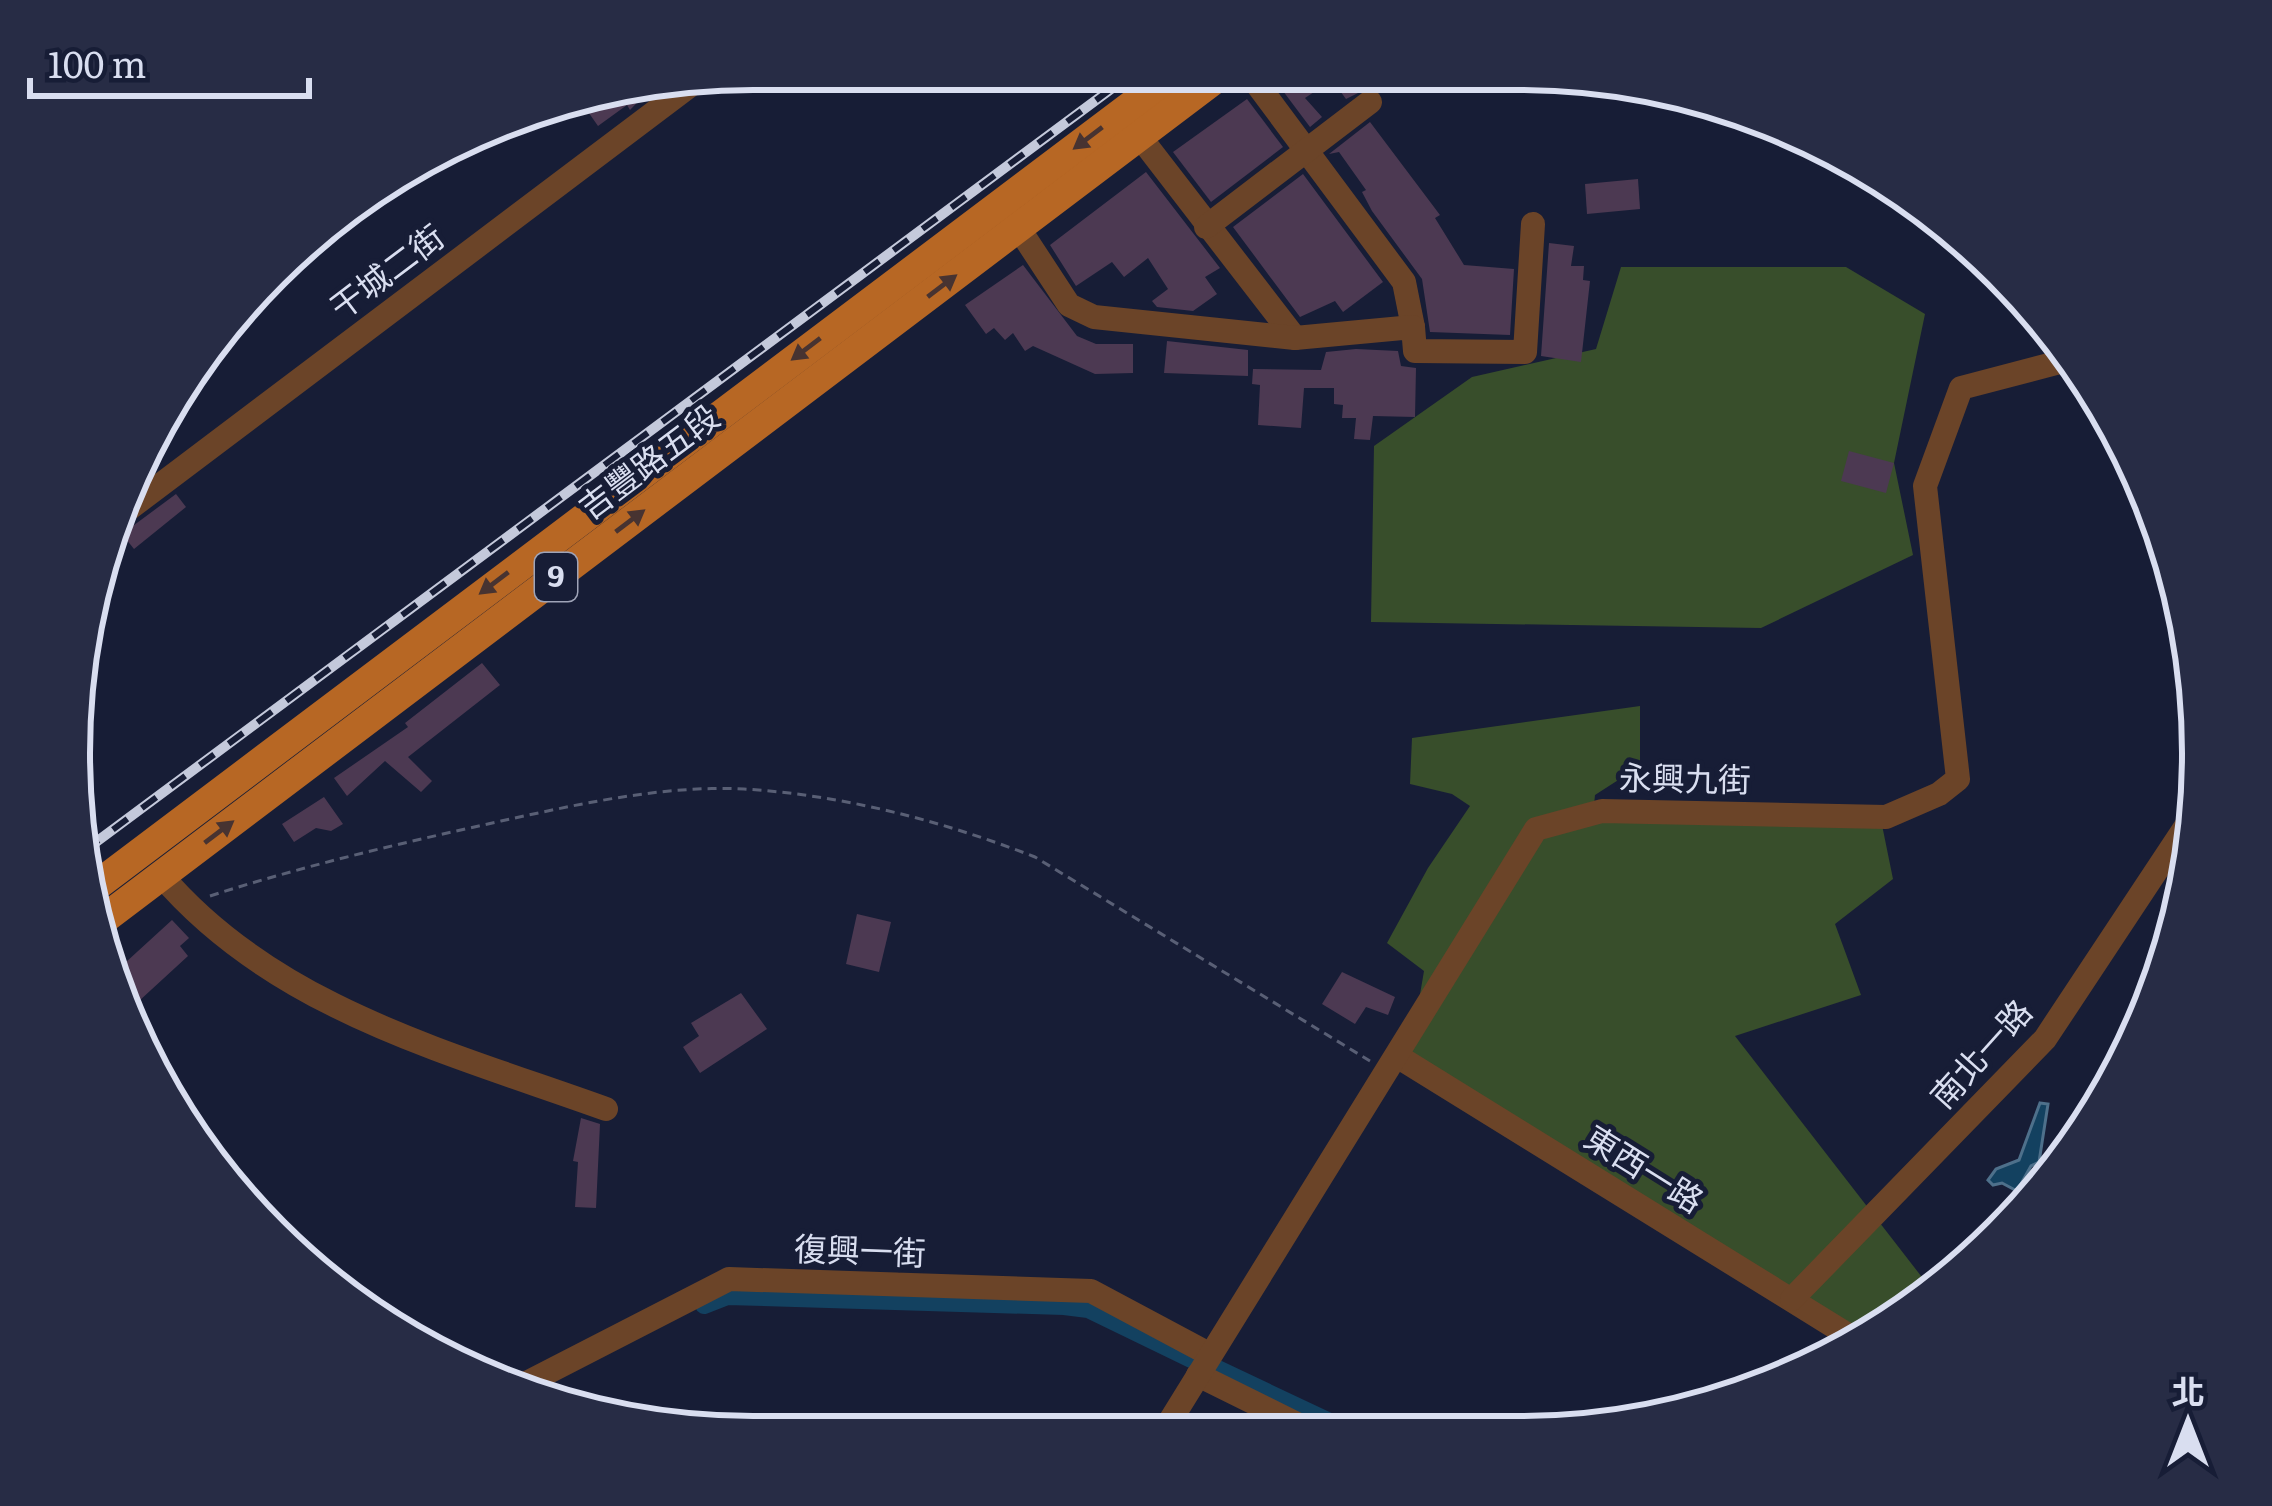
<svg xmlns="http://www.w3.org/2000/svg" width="2272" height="1506" font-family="Literata,'Noto Sans TC',serif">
  <rect width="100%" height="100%" fill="#171d36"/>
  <!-- green -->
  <g fill="#384e2b">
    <path d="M 1621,267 L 1846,267 L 1925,314 L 1894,463 L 1913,555 L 1761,628 L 1371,622 L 1374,446 L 1472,377 L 1596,349 Z"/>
    <path d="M 1640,706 L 1640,766 L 1595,795 L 1594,805 L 1881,820 L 1893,879 L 1835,924 L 1861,995 L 1735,1036 L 1928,1285 L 1859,1338 L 1410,1053 L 1424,971 L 1387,943 L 1428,868 L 1470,806 L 1452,794 L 1410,784 L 1412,738 Z"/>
  </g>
  <!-- water -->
  <path fill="#134160" stroke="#4e708b" stroke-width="3" d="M 2040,1103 L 2048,1104 L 2039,1162 L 2031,1166 L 2017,1191 L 2002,1183 L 1993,1185 L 1988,1180 L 1996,1169 L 2019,1160 Z"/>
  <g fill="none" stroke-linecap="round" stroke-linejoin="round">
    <!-- canal -->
    <g stroke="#134160" stroke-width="18">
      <path d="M 704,1305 L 727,1296 L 1064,1306 L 1088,1309 L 1191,1359"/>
      <path d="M 1211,1366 L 1357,1435"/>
    </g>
  </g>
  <!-- building -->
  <g fill="#4c3952">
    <path d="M 1283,73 L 1398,73 L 1346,99 L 1332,80 L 1305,98 L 1322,117 L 1310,127 L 1274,79 Z"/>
    <path d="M 654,85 L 630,110 L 627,105 L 598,126 L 584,106 L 600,94 Z"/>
    <path d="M 1247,99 L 1283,147 L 1211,202 L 1173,152 Z"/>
    <path d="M 1370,122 L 1440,215 L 1435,218 L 1464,265 L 1514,269 L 1510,335 L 1430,332 L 1422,279 L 1372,211 L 1362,192 L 1366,190 L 1339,152 L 1329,154 Z"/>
    <path d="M 1146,172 L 1220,268 L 1205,277 L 1217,294 L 1193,311 L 1157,307 L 1152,301 L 1168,289 L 1148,258 L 1124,277 L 1112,262 L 1076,286 L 1050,245 Z"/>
    <path d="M 1303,174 L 1383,282 L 1343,312 L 1335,301 L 1300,317 L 1233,227 Z"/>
    <path d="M 1638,179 L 1640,209 L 1587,214 L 1585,184 Z"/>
    <path d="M 1549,243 L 1574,246 L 1571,266 L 1584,266 L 1583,280 L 1590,281 L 1581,362 L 1541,356 Z"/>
    <path d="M 1023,265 L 1077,336 L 1096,344 L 1133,344 L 1133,373 L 1095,374 L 1033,346 L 1025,351 L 1013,333 L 1005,340 L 994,328 L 986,334 L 965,305 Z"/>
    <path d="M 1167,341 L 1248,350 L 1248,376 L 1164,373 Z"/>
    <path d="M 1356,349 L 1398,351 L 1401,366 L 1416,368 L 1415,417 L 1373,416 L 1370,440 L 1354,439 L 1356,418 L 1342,418 L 1343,405 L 1334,404 L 1334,388 L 1304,388 L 1301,428 L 1258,425 L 1260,385 L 1252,384 L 1253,369 L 1321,370 L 1326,352 Z"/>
    <path d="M 1849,451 L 1894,463 L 1886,493 L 1841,481 Z"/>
    <path d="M 176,494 L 186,507 L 134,549 L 122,534 Z"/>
    <path d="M 482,663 L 500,685 L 408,757 L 432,781 L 421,792 L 385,761 L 347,796 L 334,778 L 408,727 L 405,723 Z"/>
    <path d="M 324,797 L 343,824 L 331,831 L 316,828 L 294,842 L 282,824 Z"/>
    <path d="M 857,914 L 891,922 L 879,972 L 846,964 Z"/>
    <path d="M 172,920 L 189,938 L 180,946 L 188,956 L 139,1001 L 114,973 Z"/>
    <path d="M 1342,972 L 1395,997 L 1388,1015 L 1366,1007 L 1355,1024 L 1322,1004 Z"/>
    <path d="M 741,993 L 767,1029 L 700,1073 L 683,1047 L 699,1036 L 691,1023 Z"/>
    <path d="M 581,1118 L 600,1124 L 596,1208 L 575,1207 L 578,1162 L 573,1161 Z"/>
  </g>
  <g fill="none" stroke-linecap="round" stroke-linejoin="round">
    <!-- path -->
    <path stroke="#595f75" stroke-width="3" stroke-dasharray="9 6" stroke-linecap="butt" d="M 210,896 C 306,865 402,843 501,821 C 580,804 662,785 744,789 C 843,795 943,821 1035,857 L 1370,1061"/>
    <!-- minor -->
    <g stroke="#6b4428" stroke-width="24">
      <path d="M 1257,73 L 1257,84 L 1404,282 L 1413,327"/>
      <path d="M 1140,137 L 1295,338"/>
      <path d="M 1010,215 L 1069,305 L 1094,317 L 1295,338 L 1413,327 L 1415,351 L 1525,352 L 1533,224"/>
      <path d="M 1206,227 L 1370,102"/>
      <path d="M 114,520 L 700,78"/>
      <path d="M 161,875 C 274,1008 448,1052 606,1109"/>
      <path d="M 1397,1056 L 1856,1340"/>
      <path d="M 1792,1299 L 2045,1039 L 2186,826"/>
      <path d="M 1198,1375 L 1317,1434"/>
      <path d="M 519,1387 L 729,1279 L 1091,1291 L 1209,1354"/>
      <path d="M 1162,1434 L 1536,829 L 1602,811 L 1886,817 L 1939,794 L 1958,779 L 1925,486 L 1961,388 L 2064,361"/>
    </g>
    <!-- major -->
    <g stroke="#b76724" stroke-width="30">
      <path d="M 88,892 L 1176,72"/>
      <path d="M 92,928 L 1224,72"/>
    </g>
    <defs>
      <path id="rail" d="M 84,851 L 1134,72"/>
    </defs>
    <!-- rail casing -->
    <use href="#rail" stroke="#c4c9db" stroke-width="10"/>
    <!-- rail -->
    <use href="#rail" stroke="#171d36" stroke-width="6" stroke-dasharray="18" stroke-linecap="butt"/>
  </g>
  <!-- one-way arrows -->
  <defs><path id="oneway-solid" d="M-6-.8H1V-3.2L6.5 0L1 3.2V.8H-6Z" transform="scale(3)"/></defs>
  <g fill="#473331">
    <use href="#oneway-solid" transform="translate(1088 138) rotate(143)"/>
    <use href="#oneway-solid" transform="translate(942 286) rotate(-37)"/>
    <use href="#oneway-solid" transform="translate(806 349) rotate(143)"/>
    <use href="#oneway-solid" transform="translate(630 521) rotate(-37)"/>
    <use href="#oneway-solid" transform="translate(494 583) rotate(143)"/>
    <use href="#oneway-solid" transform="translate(219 832) rotate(-37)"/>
  </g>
  <g text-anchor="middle" stroke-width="10" stroke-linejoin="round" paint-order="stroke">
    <!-- shield labels -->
    <rect fill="#171d36" stroke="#9fa4b8" stroke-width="3" x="535" y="553" width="42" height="48" rx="9"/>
    <g font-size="30" font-weight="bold" fill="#d9def0">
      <text x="556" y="587">9</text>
    </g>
    <!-- street labels -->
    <g font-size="33" fill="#d9def0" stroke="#171d36">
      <text transform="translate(387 272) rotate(-37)" y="12">干城二街</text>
      <text transform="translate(649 462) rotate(-37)" y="12">吉豐路五段</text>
      <text transform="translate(1685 779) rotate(1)" y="12">永興九街</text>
      <text transform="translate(1981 1054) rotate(-48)" y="12">南北一路</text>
      <text transform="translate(1644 1169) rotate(32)" y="12">東西一路</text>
      <text transform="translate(860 1251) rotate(2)" y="12">復興一街</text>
    </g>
  </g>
  <!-- crop -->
  <path d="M0 0H2272V1506H0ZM753 90H1519A663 663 0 0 1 2182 753V753A663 663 0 0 1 1519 1416H753A663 663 0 0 1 90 753V753A663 663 0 0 1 753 90Z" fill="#272c45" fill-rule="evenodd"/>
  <path fill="none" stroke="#d9def0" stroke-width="6" d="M753 90H1519A663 663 0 0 1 2182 753V753A663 663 0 0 1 1519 1416H753A663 663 0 0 1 90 753V753A663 663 0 0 1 753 90Z"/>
  <!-- north arrow -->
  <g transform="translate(2188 1422)" stroke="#171d36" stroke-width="9" paint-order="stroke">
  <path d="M0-9L21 45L0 30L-21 45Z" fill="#d9def0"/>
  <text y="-18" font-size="33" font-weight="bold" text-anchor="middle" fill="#d9def0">北</text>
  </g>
  <!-- scale -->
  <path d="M30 78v18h279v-18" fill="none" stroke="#d9def0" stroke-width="6"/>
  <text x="48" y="78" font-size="36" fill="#d9def0" stroke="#171d36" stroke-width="9" paint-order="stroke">100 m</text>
</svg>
